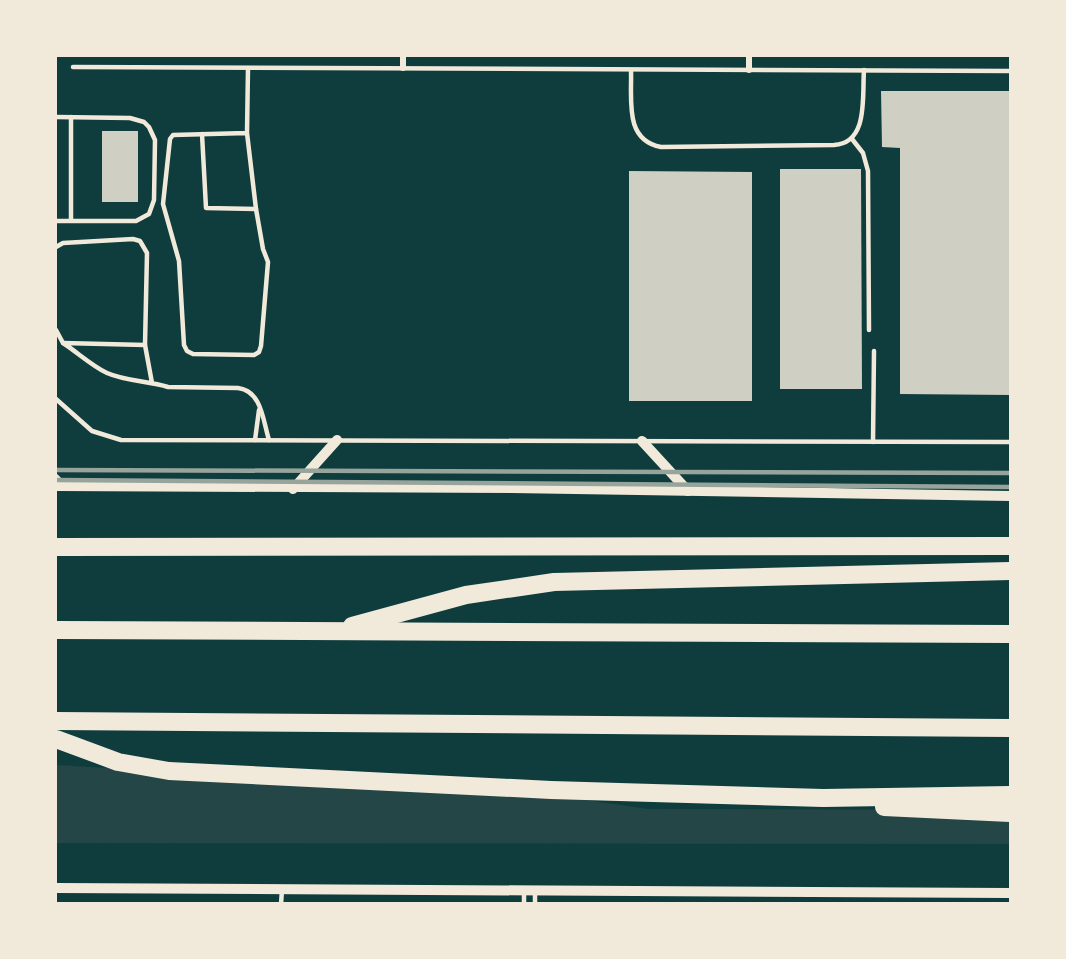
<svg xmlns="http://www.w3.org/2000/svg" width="1066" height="959" font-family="'Nunito Sans',sans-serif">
  <rect width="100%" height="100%" fill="#0f3d3e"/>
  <!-- green -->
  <path fill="#244646" d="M 56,765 L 537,793 L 648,809 L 1010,810 L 1010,844 L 56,843 Z"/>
  <!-- building -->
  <g fill="#cfcfc3">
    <path d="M 881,91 L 1010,91 L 1010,395 L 900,394 L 900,148 L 882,147 Z"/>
    <rect x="102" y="131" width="36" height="71"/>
    <path d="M 780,169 L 861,169 L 862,389 L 780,389 Z"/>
    <path d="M 629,171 L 752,172 L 752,401 L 629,401 Z"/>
  </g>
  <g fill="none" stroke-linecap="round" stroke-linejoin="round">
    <!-- service -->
    <g stroke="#f1e9da" stroke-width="4.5">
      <path d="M 73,67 L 1010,71"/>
      <path d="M 631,71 C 632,100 624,140 661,147 L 834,145 C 869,143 862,96 864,70"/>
      <path d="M 56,117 L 130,118 L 144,122 L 149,127 L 155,140 L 154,200 L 149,214 L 136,221 L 56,221"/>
      <path d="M 71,117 L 71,220"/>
      <path d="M 247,133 L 173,135 L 170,139 L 163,204 L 179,261 L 184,345 L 187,351 L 193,354 L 254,355 L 259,352 L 261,346 L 268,262 L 263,249 L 256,209 L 247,133 L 248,68"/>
      <path d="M 202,134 L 206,208 L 256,209"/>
      <path d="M 852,139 L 863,153 L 868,171 L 869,330"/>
      <path d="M 56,247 L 63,243 L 133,239 L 140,241 L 147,253 L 145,345"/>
      <path d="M 56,330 L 63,343"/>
      <path d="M 152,383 L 145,345 L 63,343 C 77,352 92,366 107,373 C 125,381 148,381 168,387 L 238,388 C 262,391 263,421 269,440"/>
      <path d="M 56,399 L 92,431 L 121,440 L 1010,442"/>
      <path d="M 255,440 L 259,410"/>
      <path d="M 873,442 L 874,351"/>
      <path d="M 535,891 L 535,904"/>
      <path d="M 281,904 L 282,890"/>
      <path d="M 524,904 L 524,891"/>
    </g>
    <!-- minor -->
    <g stroke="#f1e9da" stroke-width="6">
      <path d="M 403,56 L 403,68"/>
      <path d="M 749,70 L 749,56"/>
      <path d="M 56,477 L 65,486"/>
    </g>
    <!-- tertiary -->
    <g stroke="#f1e9da" stroke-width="10">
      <path d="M 642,441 L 688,491"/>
      <path d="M 56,486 L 511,488 L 1010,496"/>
      <path d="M 293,489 L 337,440"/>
      <path d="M 56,888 L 1010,893"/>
    </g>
    <!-- motorway -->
    <g stroke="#f1e9da" stroke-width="18">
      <path d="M 56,547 L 1010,546"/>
      <path d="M 352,626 L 466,595 L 554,582 L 1010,571"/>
      <path d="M 56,630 L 1010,634"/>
      <path d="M 56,721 L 1010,728"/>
      <path d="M 56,739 L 118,762 L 169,771 L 551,790 L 823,798 L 1010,795"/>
      <path d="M 884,807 L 1010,813"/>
    </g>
    <!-- rail -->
    <g stroke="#97a49c" stroke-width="4.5">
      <path d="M 56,470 L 1010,473"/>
      <path d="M 56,480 L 1010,487"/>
    </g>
  </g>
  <!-- border -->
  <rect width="1066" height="959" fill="none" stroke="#f1e9da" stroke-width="114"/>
</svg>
